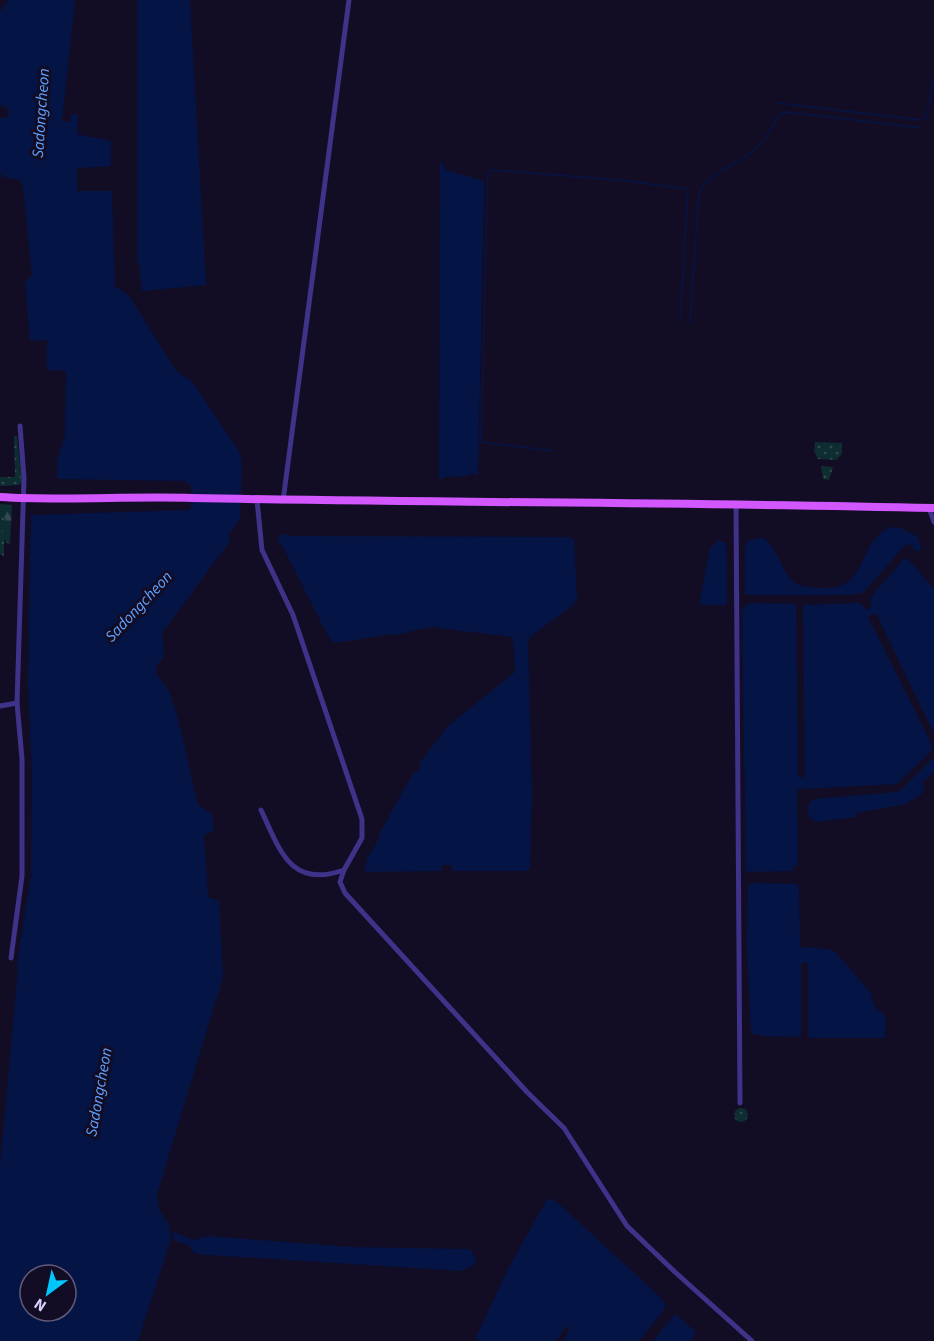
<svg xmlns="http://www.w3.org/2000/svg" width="934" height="1341" font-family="'Source Sans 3',sans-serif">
  <defs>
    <pattern id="grass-dots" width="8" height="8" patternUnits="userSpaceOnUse" patternTransform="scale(1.5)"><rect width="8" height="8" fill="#0e2d30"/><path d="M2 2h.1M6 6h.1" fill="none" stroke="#304a4f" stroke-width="1.8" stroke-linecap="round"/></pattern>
    <pattern id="forest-firs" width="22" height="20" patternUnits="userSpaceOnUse" patternTransform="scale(1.5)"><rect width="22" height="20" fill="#0e2d30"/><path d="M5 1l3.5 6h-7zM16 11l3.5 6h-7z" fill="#304a4f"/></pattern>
  </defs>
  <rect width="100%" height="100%" fill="#130c25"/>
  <!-- grass -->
  <g fill="url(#grass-dots)">
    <path d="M 14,436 L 17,436 L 22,482 L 19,485 L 0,486 L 0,477 L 15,477 Z"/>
    <path d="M 815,442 L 842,443 L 842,454 L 836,460 L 818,459 L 814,451 Z"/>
    <path d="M 821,466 L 833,467 L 829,480 L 823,479 Z"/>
    <path d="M 3,517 L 7,522 L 2,525 L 4,536 L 4,556 L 0,554 L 0,518 Z"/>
    <circle cx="741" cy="1115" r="7"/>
  </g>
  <!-- forest -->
  <path fill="url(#forest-firs)" d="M 0,504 L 12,505 L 10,544 L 5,542 L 1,525 L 6,522 L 5,518 L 0,518 Z"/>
  <!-- water -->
  <g fill="#041545" fill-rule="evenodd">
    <path d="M 8,0 L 75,0 L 62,121 L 70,122 L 71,114 L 78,115 L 77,134 L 111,141 L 111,166 L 77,168 L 77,191 L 112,191 L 115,286 L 129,296 L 177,372 L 192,381 L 239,451 L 242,464 L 240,519 L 228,535 L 230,541 L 162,633 C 163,641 165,649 163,657 C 161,663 154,665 156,673 C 159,680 167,685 169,692 C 183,729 188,767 198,805 L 212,814 L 214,830 L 204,835 L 208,897 L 219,901 L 223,977 L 157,1194 L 159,1210 L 169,1225 L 171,1239 L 138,1341 L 0,1341 L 0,1168 L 18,968 L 17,962 L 31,876 L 32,776 L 28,683 L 31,515 L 189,510 L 191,507 L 191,486 L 185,481 L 57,479 L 57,457 L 59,456 L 65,435 L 66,371 L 47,370 L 47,340 L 30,341 L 25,281 L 32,276 L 23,186 L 20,180 L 3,177 L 0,172 L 0,118 L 6,118 L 9,112 L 8,109 L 0,105 L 0,12 ZM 30,1275 L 66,1275 L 66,1311 L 30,1311 Z"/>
    <path d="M 137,0 L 190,0 L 206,285 L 142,291 L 139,264 L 137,261 Z"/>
    <path d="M 440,160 L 446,170 L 484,181 L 478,475 L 471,473 L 468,476 L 444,477 L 443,479 L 439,479 Z"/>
    <path d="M 891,527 L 900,528 L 917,536 L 922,550 L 916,551 L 909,544 L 905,545 L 864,592 L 858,594 L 837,595 L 748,595 L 745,594 L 745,548 L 746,543 L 752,539 L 764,538 C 778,549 781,571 795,583 C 800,587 811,587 818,588 C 870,594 856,540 891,527 Z"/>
    <path d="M 282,534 L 293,536 L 568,537 L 574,540 L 577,599 L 572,606 L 531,636 L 528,641 L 532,793 L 530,869 L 526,871 L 453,871 L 451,865 L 442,865 L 441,871 L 364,872 L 368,857 L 377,842 L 380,833 L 396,803 L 413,774 L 420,769 L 420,763 L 447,727 L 515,672 L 513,637 L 431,627 L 396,635 L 391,634 L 343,642 L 333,642 L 327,634 L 283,547 L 277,539 Z"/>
    <path d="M 718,540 L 726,543 L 727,602 L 726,605 L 701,605 L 700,600 L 710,549 Z"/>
    <path d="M 907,558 L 934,589 L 934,734 L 876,613 L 868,617 L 929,739 L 932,750 L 897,784 L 801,789 L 797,791 L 798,866 L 793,866 L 793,871 L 746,872 L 742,611 L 746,605 L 752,603 L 796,604 L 798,776 L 802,778 L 805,775 L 803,605 L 860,603 L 867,610 L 872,607 L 870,600 L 876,591 L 903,560 Z"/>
    <path d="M 934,757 L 934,772 L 923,782 L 924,792 L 906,804 L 857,813 L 856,817 L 815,822 L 813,819 L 809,818 C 808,810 807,803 814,799 L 897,792 L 902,789 Z"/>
    <path d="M 752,883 L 797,884 L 799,888 L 800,947 L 829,949 L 836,953 L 871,993 L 874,1006 L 886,1016 L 885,1036 L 883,1038 L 810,1038 L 808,1036 L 808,963 L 801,963 L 801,1037 L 761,1036 L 751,1033 L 747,944 L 748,887 Z"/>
    <path d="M 547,1199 L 550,1199 L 558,1203 L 658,1295 L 666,1305 L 664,1310 L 639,1341 L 563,1341 L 570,1328 L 567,1326 L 556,1341 L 477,1341 L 476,1337 L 509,1267 Z"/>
    <path d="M 173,1232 L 194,1240 L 208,1236 L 352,1247 L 463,1249 L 470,1249 L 476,1259 L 475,1264 L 462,1271 L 195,1254 L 188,1245 L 173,1240 Z"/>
    <path d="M 675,1314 L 696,1332 L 691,1341 L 653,1341 Z"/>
  </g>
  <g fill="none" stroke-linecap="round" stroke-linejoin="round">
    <!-- stream -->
    <g stroke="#041545" stroke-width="1.5">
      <path d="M 778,103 L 921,120 L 925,119 L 927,114 L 934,76"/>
      <path d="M 690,323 L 699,192 C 710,173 735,165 752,152 C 764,142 772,127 780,114 L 784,112 L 804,114 L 920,128"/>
      <path d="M 554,451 L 481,442 L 488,172 L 491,170 L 620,180 L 688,189 L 680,322"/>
    </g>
    <!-- minor -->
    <g stroke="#3f3289" stroke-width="5">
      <path d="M 257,500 L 262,550 L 293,615 L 362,819 L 362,838 L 344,870 C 290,889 280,850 261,810"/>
      <path d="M 283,501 L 349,0"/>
      <path d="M 736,504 L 740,1103"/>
      <path d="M 929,508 L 934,522"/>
      <path d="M 0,706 L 17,703"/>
      <path d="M 344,870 L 340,882 L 345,893 L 527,1092 L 564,1128 L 627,1226 L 676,1273 L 752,1341"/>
      <path d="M 11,958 L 22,876 L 22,759 L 17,703 L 24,478 L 20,426"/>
    </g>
    <!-- primary -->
    <path stroke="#d257ff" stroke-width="8" d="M 0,497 C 64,501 128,496 192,498 C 440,503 687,502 934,508"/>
  </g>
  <g text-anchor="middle" stroke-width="6" stroke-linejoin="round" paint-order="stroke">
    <!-- water labels -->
    <g font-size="16" font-style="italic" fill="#5ea3ff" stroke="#130c25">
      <text transform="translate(40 113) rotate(-86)" y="6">Sadongcheon</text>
      <text transform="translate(138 606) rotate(-47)" y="6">Sadongcheon</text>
      <text transform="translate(98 1092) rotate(-80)" y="6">Sadongcheon</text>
    </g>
  </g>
  <!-- north arrow -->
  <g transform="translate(48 1293) rotate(213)"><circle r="28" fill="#130c25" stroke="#635a7c" stroke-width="1.5"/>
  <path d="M0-4.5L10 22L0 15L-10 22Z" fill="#00c7fb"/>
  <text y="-9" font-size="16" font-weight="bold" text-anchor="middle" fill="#dad0ff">N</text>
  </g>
</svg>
